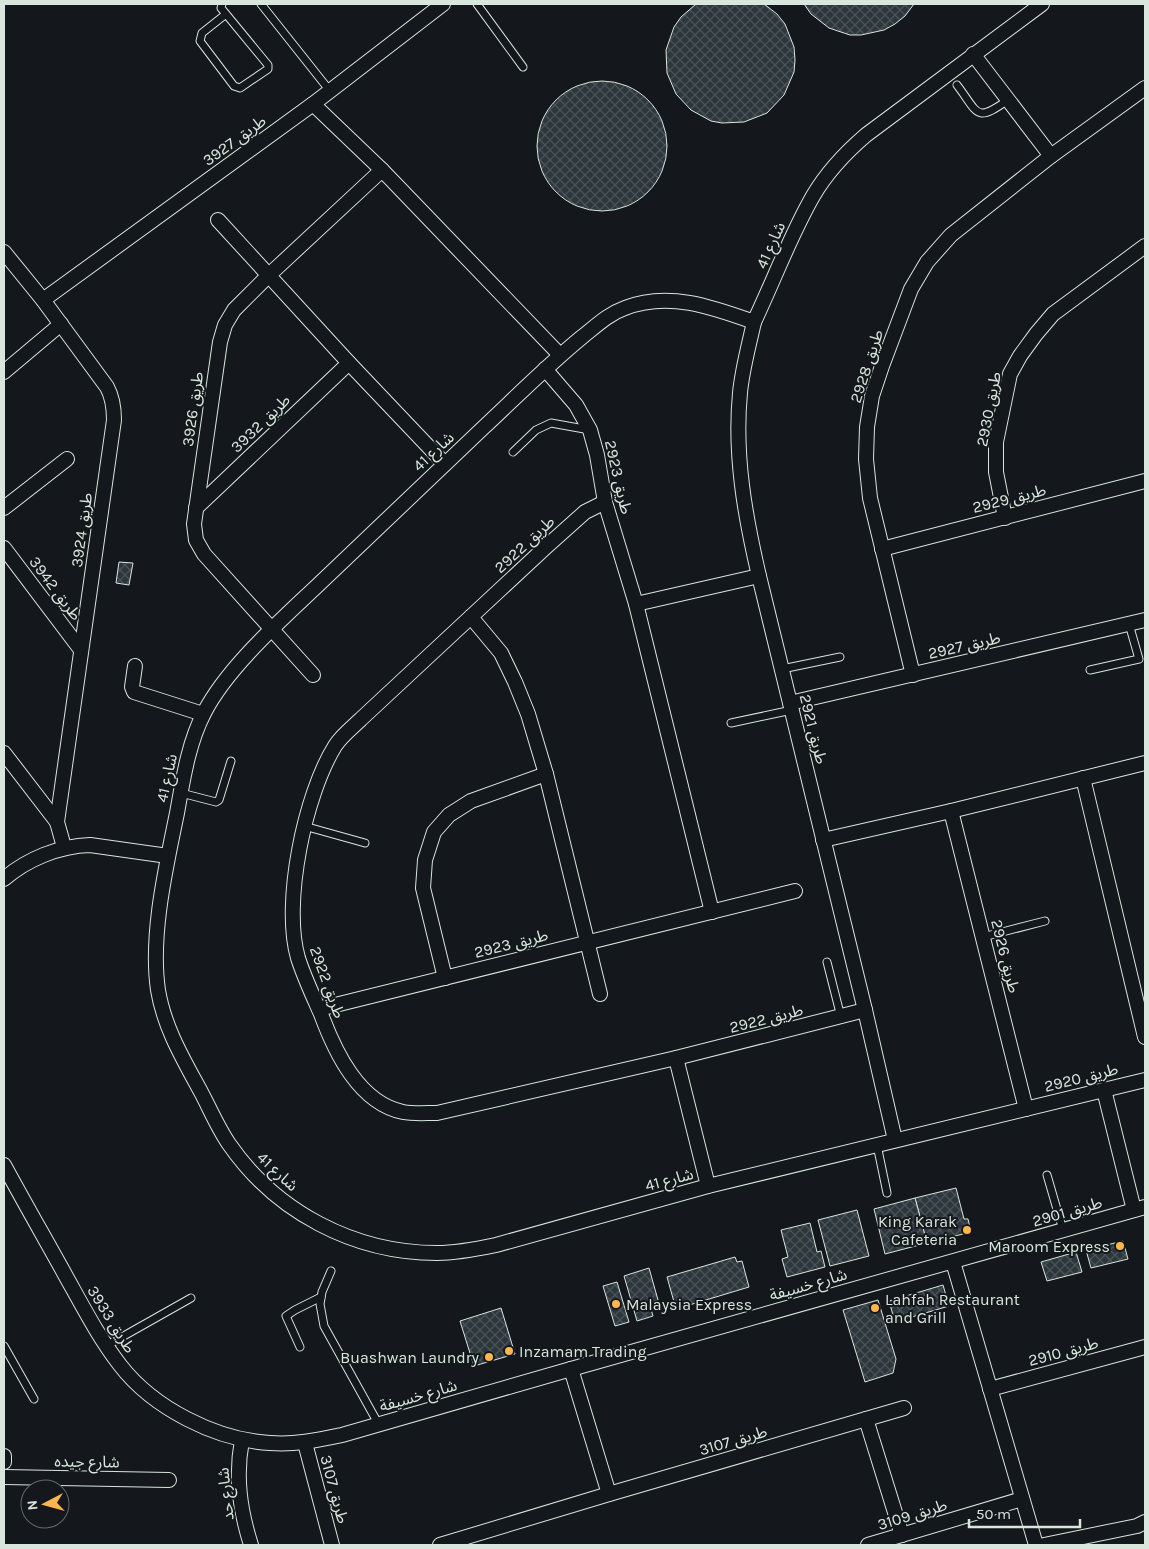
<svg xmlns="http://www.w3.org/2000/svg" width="1149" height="1549" font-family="Karla,'Noto Sans Arabic',sans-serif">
  <defs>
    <pattern id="building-cross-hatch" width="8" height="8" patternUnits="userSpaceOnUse" patternTransform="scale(1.25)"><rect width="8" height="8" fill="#2c363c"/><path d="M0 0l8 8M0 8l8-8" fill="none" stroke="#4a5358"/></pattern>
  </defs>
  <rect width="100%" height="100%" fill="#14181c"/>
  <!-- building -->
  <g fill="url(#building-cross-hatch)" stroke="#d8e6dc">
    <path d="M 696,4 L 764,4 L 777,14 L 785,24 L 794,47 L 795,60 L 794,72 L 784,95 L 767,113 L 744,122 L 722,123 L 711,121 L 691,110 L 676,94 L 667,73 L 666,50 L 674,27 L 681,17 Z"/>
    <path d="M 804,4 L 914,4 L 905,16 L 895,24 L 884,30 L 861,35 L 850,35 L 829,28 L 811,14 Z"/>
    <circle cx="602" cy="146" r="65"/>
    <path d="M 119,562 L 133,563 L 129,585 L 116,583 Z"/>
    <path d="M 956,1188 L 964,1219 L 968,1219 L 971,1232 L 927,1243 L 915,1198 Z"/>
    <path d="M 915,1198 L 927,1243 L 885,1254 L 874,1209 Z"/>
    <path d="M 857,1210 L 869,1256 L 830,1266 L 818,1220 Z"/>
    <path d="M 810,1223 L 817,1252 L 821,1251 L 825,1267 L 787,1277 L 782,1259 L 788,1257 L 781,1230 Z"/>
    <path d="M 1123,1241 L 1128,1259 L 1091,1268 L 1086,1250 Z"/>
    <path d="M 1076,1252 L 1082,1272 L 1047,1281 L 1041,1262 Z"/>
    <path d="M 735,1257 L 737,1262 L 742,1261 L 749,1287 L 676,1309 L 667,1277 Z"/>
    <path d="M 649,1268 L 658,1300 L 649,1303 L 653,1316 L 637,1321 L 624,1276 Z"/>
    <path d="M 617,1282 L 629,1322 L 615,1326 L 603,1286 Z"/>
    <path d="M 943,1285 L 949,1306 L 895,1322 L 889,1301 Z"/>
    <path d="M 878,1300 L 896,1359 L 893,1373 L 865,1382 L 843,1310 Z"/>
    <path d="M 501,1308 L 515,1354 L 474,1366 L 460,1321 Z"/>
  </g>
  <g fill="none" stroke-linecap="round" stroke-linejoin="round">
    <defs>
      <g id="service">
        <path d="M 222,4 L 221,8 L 226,14 L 268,65 L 268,69 L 240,88 L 234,86 L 200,41 L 202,33 L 226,14"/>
        <path d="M 261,4 L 330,91"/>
        <path d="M 477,4 L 523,67"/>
        <path d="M 957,85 C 979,114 975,123 1008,100"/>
        <path d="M 513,452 L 536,430 L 551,423 L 590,430"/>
        <path d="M 782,669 L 840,657"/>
        <path d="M 1090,670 L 1139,659 L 1129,624"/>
        <path d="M 731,723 L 792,710"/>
        <path d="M 181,793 L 216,802 L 219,800 L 231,761"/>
        <path d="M 304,826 L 365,843"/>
        <path d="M 983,937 L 1045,921"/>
        <path d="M 827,962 L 841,1017"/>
        <path d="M 877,1145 L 887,1193"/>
        <path d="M 1047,1175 L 1063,1230"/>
        <path d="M 331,1271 L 322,1292 L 320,1304 L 324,1326 L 379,1425"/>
        <path d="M 4,1346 L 34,1399"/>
        <path d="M 106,1346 L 191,1298"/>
        <path d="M 300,1347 L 286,1316 L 295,1310 L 321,1297"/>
      </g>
      <g id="minor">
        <path d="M 1042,4 L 866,135 C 845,153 827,172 813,196 C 790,236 774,280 754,322 C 712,307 668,291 625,308 C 608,314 596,326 582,337 C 548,365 516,397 484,427 C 428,480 372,533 317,586 C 280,621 227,668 204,713 C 188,744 183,780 177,813 C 166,867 150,935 158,990 C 164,1027 183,1059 201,1092 C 210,1109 218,1128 229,1144 C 276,1212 354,1253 437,1253 C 457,1253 477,1249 496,1245 L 708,1186 L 1145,1080"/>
        <path d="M 973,54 L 1051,156"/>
        <path d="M 313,104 L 382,170 L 560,355"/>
        <path d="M 218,220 L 349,363 L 445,464"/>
        <path d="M 4,252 L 43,300 L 107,387 C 113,398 114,408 114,420 L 57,822 L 64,847"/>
        <path d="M 43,300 L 313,104 L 443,4"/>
        <path d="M 754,322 C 749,345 742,370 740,393 C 734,455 745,516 759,576 L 865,1010 L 895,1140"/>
        <path d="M 545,369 L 576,405 L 590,430 L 597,455 L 605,502 L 636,604 L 712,912"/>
        <path d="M 4,372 L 61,324"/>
        <path d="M 605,502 L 585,512 L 547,546 L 361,719 C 353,727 341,736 335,746 C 305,794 282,903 298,958 C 304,977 313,996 321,1014 C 335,1052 359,1103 403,1112 C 413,1114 426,1113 437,1113 L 676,1058 L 865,1010"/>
        <path d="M 4,508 L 67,459"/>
        <path d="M 196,508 L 349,363"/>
        <path d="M 1005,518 L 996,472 L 996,442 L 1010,374 L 1020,356 L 1036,334 L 1053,314 L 1145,246"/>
        <path d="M 4,548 L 81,650"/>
        <path d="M 882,549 L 1145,481"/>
        <path d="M 636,604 L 759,576"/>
        <path d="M 471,617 L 501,653 L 515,682 L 528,714 L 546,774 L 600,994"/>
        <path d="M 135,666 L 132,687 L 134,692 L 203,714"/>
        <path d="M 313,675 L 204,554 L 196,540 L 194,524 L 220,342 L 225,325 L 234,310 L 269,275 L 382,170"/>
        <path d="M 913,675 L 870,498 L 866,459 L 867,427 L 872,396 L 882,366 L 911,289 L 927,262 L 951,235 L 1051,156 L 1145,88"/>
        <path d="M 790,703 L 1145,620"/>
        <path d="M 4,753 L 57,822"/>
        <path d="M 1083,778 L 1145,1037"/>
        <path d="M 951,811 L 1026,1109"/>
        <path d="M 823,840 L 951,811 L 1145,763"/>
        <path d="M 4,879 C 27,859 59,846 90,845 L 168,856"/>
        <path d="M 445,978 L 423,888 L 425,860 L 434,832 L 449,815 L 471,801 L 546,774"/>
        <path d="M 319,1009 L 795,891"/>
        <path d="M 676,1058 L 708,1186"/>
        <path d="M 1104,1090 L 1134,1210"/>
        <path d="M 4,1165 C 23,1200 43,1235 63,1271 C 81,1303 97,1335 120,1365 C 153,1408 216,1440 270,1443 C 295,1445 318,1440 342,1435 L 571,1369 L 1145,1207"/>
        <path d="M 953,1262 L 1036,1545"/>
        <path d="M 571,1369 L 609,1494"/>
        <path d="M 990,1389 L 1145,1347"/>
        <path d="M 866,1419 L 902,1535"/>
        <path d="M 242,1440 C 235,1477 240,1510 251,1545"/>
        <path d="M 305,1443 L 332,1545"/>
        <path d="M 4,1456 L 4,1462"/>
        <path d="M 4,1477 L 169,1480"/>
        <path d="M 440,1545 L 609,1494 L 904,1408"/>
        <path d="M 868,1545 L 1022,1499"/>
        <path d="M 1044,1545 L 1137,1526 L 1145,1522"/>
      </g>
    </defs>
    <!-- service casing -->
    <use href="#service" stroke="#d8e6dc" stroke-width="9"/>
    <!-- minor casing -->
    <use href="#minor" stroke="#d8e6dc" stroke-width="16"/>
    <!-- service -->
    <use href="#service" stroke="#14181c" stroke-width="7"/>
    <!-- minor -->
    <use href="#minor" stroke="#14181c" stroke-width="14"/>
  </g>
  <!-- markers -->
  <g fill="#ffb74d" stroke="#14181c" stroke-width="2">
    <circle cx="967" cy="1230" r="5"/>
    <circle cx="1120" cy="1246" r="5"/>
    <circle cx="616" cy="1304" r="5"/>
    <circle cx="875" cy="1308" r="5"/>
    <circle cx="509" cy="1351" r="5"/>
    <circle cx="489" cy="1357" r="5"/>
  </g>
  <g text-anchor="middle" stroke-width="4" stroke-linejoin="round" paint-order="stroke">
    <!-- street labels -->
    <g font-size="16" fill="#d8e6dc" stroke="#14181c">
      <text transform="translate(234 140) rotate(-36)" y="6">طريق 3927</text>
      <text transform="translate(770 245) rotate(-66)" y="6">شارع 41</text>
      <text transform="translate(866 366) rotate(-72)" y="6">طريق 2928</text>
      <text transform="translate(192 409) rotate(-82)" y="6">طريق 3926</text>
      <text transform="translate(988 409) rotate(-79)" y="6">طريق 2930</text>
      <text transform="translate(260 423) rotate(-44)" y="6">طريق 3932</text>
      <text transform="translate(433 451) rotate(-43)" y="6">شارع 41</text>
      <text transform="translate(619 477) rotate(77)" y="6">طريق 2923</text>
      <text transform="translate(1009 498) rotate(-14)" y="6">طريق 2929</text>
      <text transform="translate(81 530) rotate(-82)" y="6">طريق 3924</text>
      <text transform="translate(524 544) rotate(-43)" y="6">طريق 2922</text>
      <text transform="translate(56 588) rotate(53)" y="6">طريق 3942</text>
      <text transform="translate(964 645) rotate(-13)" y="6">طريق 2927</text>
      <text transform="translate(814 729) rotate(76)" y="6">طريق 2921</text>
      <text transform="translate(166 778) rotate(-78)" y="6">شارع 41</text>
      <text transform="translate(511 943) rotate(-14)" y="6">طريق 2923</text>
      <text transform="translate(1006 956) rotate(76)" y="6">طريق 2926</text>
      <text transform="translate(328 982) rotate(70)" y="6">طريق 2922</text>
      <text transform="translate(766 1018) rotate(-14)" y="6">طريق 2922</text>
      <text transform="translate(1081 1077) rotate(-14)" y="6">طريق 2920</text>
      <text transform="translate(278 1171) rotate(43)" y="6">شارع 41</text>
      <text transform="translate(669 1179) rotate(-15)" y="6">شارع 41</text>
      <text transform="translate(1067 1211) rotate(-16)" y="6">طريق 2901</text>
      <text transform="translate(808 1284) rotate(-16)" y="6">شارع خسيفة</text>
      <text transform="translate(112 1319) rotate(58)" y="6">طريق 3933</text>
      <text transform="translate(1063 1351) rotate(-15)" y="6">طريق 2910</text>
      <text transform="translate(418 1395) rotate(-16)" y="6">شارع خسيفة</text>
      <text transform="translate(733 1440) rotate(-16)" y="6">طريق 3107</text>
      <text transform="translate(87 1461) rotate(1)" y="6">شارع جيده</text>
      <text transform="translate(335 1489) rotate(75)" y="6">طريق 3107</text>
      <text transform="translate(225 1494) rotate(-96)" y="6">شارع حد</text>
      <text transform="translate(912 1514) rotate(-17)" y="6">طريق 3109</text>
    </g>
    <!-- poi labels -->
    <g font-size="16" fill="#d8e6dc" stroke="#14181c" text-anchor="end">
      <text x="957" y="1227">King Karak<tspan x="957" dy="18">Cafeteria</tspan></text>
      <text x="1110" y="1252">Maroom Express</text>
      <text x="885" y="1305" text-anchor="start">Lahfah Restaurant<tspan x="885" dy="18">and Grill</tspan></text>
      <text x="626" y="1310" text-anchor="start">Malaysia Express</text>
      <text x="519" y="1357" text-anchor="start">Inzamam Trading</text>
      <text x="479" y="1363">Buashwan Laundry</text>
    </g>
  </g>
  <!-- border -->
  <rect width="1149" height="1549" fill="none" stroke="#d8e6dc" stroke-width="10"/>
  <!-- north arrow -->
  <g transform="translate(45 1504) rotate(264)"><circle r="24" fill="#14181c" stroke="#626a69"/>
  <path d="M0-4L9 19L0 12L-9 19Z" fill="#ffb74d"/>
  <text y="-8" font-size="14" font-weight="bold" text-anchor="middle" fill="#d8e6dc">N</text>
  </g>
  <!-- scale -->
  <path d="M969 1519v8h111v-8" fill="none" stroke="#d8e6dc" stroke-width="2.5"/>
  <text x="976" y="1519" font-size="15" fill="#d8e6dc" stroke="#14181c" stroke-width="4" paint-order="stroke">50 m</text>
</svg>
